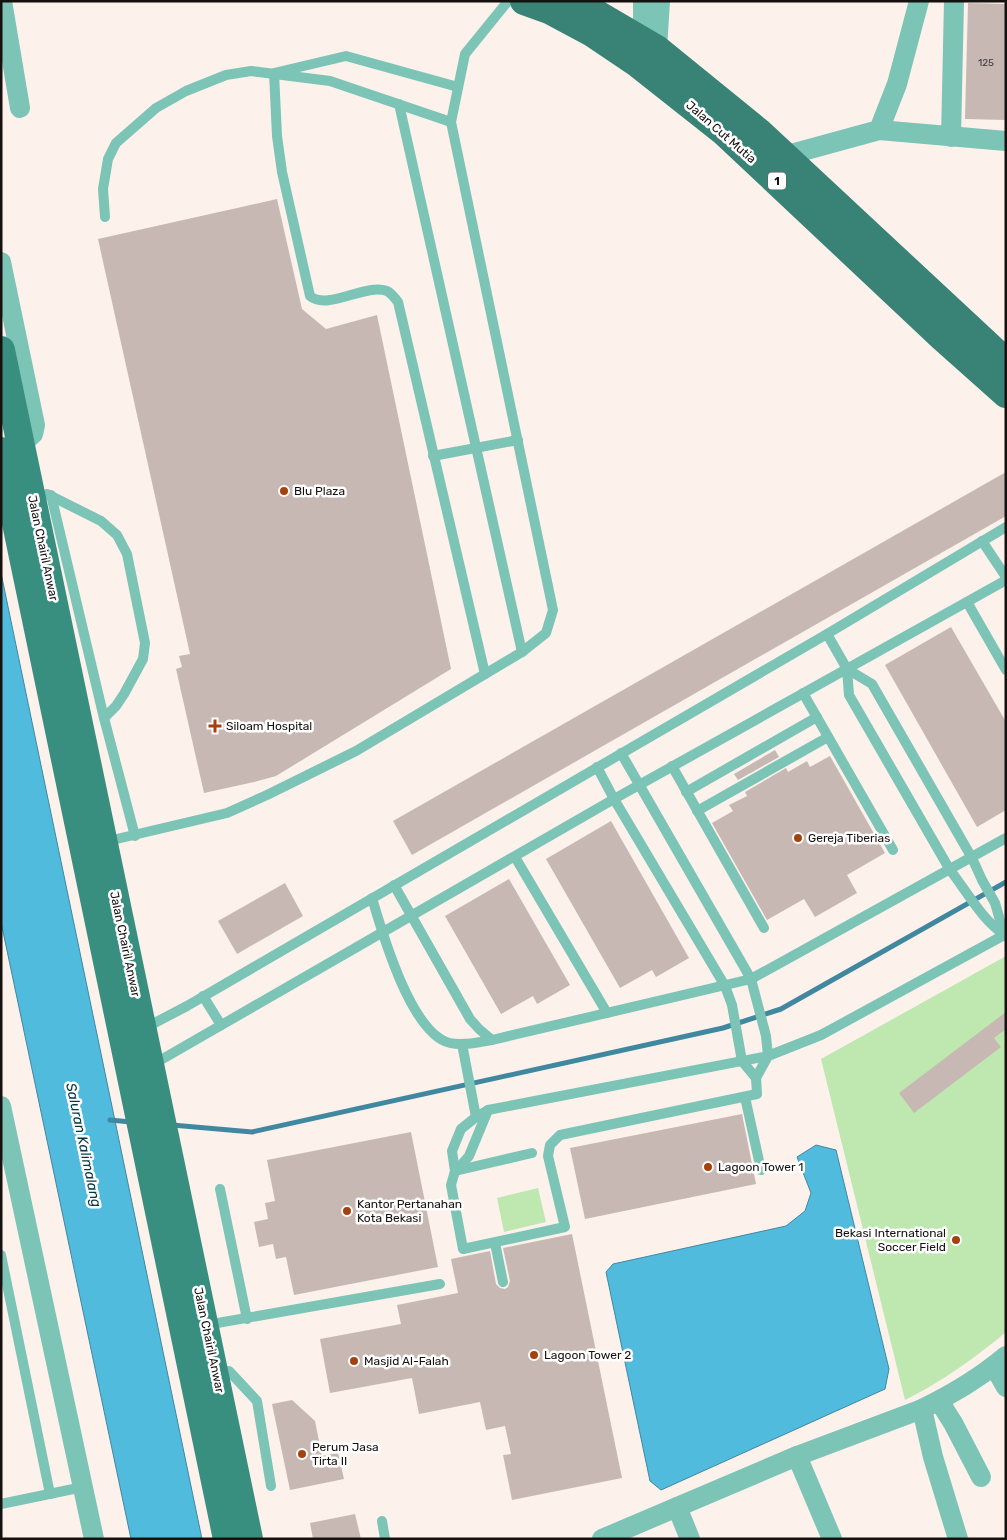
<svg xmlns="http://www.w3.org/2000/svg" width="1007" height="1540" font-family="Rubik,sans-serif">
  <rect width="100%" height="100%" fill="#fdf1ec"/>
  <!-- green -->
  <g fill="#bfe8b1">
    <path d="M 1006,956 L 1006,1332 C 975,1358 941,1382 905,1400 L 821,1059 Z"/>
    <path d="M 538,1188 L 546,1222 L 504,1232 L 497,1198 Z"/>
  </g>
  <!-- water -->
  <g fill="#51bbde" stroke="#3f88a0">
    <path d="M 1,573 L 202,1539 L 131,1539 L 1,922 Z"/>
    <path d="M 816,1145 L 836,1150 L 889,1369 L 885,1389 L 661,1490 L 650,1481 L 606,1272 L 613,1264 L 786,1226 L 805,1211 L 811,1193 L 797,1157 Z"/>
  </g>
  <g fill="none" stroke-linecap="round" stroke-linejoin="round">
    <!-- stream -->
    <g stroke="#3f88a0" stroke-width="5">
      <path d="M 110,1120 L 131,1122"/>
      <path d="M 172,1125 L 252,1132 L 723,1028 L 781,1009 L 1006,882"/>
    </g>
  </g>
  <!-- building -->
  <g fill="#c7b8b3">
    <path d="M 968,3 L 1006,4 L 1006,120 L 965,119 Z"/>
    <path d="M 277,199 L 302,309 L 326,329 L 377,315 L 451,669 L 276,776 L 254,782 L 204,793 L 176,669 L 182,667 L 179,656 L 190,654 L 98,239 Z"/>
    <path d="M 1006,472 L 1006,516 L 412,855 L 393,821 Z"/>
    <path d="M 951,627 L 1006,722 L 1006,810 L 977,827 L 885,665 Z"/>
    <path d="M 775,750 L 779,757 L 738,780 L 734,774 Z"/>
    <path d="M 830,756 L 885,853 L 847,875 L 857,893 L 815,917 L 804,899 L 767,920 L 712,823 L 733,811 L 729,805 L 747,796 L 745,792 L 786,768 L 788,772 L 807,761 L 810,767 Z"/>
    <path d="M 611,821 L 689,958 L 656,977 L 652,970 L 620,988 L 546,859 Z"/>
    <path d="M 509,879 L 570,985 L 537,1004 L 533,996 L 501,1014 L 445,916 Z"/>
    <path d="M 285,883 L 303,916 L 237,954 L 218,921 Z"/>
    <path d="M 1006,1012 L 1006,1029 L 994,1038 L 1001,1047 L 914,1113 L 899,1093 Z"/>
    <path d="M 742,1114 L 756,1184 L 585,1219 L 570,1148 Z"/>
    <path d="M 411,1132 L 438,1267 L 294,1295 L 286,1257 L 276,1259 L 273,1244 L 259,1247 L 254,1222 L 268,1219 L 265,1203 L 275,1201 L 267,1160 Z"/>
    <path d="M 572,1234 L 622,1478 L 512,1500 L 503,1455 L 511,1454 L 505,1426 L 486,1430 L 480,1402 L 419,1414 L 412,1378 L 330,1393 L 320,1339 L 401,1324 L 397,1305 L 458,1293 L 451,1259 L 490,1251 L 496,1284 L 500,1288 L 505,1289 L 508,1287 L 510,1281 L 503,1248 Z"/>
    <path d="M 292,1400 L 315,1421 L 322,1456 L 338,1453 L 344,1479 L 290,1490 L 272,1404 Z"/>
    <path d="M 355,1514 L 361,1539 L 313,1539 L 310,1523 Z"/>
  </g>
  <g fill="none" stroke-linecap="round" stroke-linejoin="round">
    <!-- service -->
    <g stroke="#7bc4b6" stroke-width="10">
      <path d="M 458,87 L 346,56 L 274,73 L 277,136 L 282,172 L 310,296 C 328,311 365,283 387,291 C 391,293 395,298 398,302 L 485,674"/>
      <path d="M 399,104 L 522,652"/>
      <path d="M 105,217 L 103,189 L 108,159 L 116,143 L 156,108 L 186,91 L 226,75 L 251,71 L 330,81 L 451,122"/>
      <path d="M 433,456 L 518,440"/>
      <path d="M 47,494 L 101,521 L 117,535 L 127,554 L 145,643 L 143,659 L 124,694 L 116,706 L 104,718"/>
      <path d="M 51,495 L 104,718 L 135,836"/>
      <path d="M 982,541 L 1006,577"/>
      <path d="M 967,602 L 1006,670"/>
      <path d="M 827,634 L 847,669 L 849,695 L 950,870 C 968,893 981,919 1006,936"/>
      <path d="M 847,669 L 872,684 L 972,858 L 982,880 L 995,903 L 1004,934"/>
      <path d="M 803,693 L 893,850"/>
      <path d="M 621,753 L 751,979 L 766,1036 L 768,1056 L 756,1078 L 757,1094 L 560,1135 L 550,1145 L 548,1156 L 565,1227 L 463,1249 L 451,1185 L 455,1171 L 452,1151 L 461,1129 L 476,1117 L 488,1110 L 768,1056 L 821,1035 L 1006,934"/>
      <path d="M 672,766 L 764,928"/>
      <path d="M 597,767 L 614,799 L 725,986 L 732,1005 L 742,1061 L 756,1078"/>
      <path d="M 686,792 L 817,717"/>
      <path d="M 697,811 L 828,737"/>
      <path d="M 104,842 L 227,813 L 267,795 L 356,751 L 522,652 L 546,633 L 553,610 L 451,122 L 465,54 L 508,1"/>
      <path d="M 515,857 L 607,1013"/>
      <path d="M 394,885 L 470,1019 L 479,1029 L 492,1040"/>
      <path d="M 372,898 C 382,932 411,1034 450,1043 C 464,1046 479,1042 492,1040 L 751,979 L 1006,838"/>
      <path d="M 203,996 L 221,1025"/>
      <path d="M 145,1028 L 187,1006 L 827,634 L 1006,527"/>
      <path d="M 462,1044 L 476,1117"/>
      <path d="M 152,1065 L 614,799 L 1006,580"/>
      <path d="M 745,1097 L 761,1170"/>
      <path d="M 455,1171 L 532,1153"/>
      <path d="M 456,1171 L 469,1156 L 488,1110"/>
      <path d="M 220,1189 L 247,1319"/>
      <path d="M 495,1243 L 503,1282"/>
      <path d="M 1,1255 L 50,1494"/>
      <path d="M 206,1325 L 440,1284"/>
      <path d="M 217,1374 L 229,1371 L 257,1401 L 271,1486"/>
      <path d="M 1,1504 L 83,1487"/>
      <path d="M 382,1521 L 385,1539"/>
    </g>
    <!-- minor -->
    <g stroke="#7bc4b6" stroke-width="20">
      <path d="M 2,1 L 20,108"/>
      <path d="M 643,41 L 643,1"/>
      <path d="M 657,49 L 660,1"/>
      <path d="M 879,130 L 1006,141"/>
      <path d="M 951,137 L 954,1"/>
      <path d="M 784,156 L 879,130 L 897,84 L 919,1"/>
      <path d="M 1,262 L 35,425 L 33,434 L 21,445"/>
      <path d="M 1,1106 L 94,1539"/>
      <path d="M 994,1366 L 1006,1387"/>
      <path d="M 939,1401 L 953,1423 L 981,1477"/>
      <path d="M 922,1409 L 933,1457 L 958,1539"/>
      <path d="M 797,1456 L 832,1539"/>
      <path d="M 677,1507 L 690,1539"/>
      <path d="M 602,1539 L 797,1456 L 922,1409 C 951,1395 981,1377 1006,1356"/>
    </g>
    <!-- primary -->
    <g stroke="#388f80" stroke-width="28">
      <path d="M 1,350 L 249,1539"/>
      <path d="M 1,451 L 227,1539"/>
    </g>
    <!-- trunk -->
    <g stroke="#388376" stroke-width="28">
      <path d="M 524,1 L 549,10 L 592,33 L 638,64 L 724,132 L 942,337 L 1006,394"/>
      <path d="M 575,1 L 657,49 L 759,132 L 1006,362"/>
    </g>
  </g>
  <!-- markers -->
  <g fill="#a5410f" stroke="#fff" stroke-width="2">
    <circle cx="284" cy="491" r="5"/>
    <path d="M212.5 718.5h5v5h5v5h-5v5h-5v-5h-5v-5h5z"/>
    <circle cx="798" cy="838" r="5"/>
    <circle cx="708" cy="1167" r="5"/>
    <circle cx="347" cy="1211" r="5"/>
    <circle cx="956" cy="1240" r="5"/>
    <circle cx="534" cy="1355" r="5"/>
    <circle cx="354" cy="1361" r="5"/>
    <circle cx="302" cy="1454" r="5"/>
  </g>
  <g text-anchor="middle" stroke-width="5" stroke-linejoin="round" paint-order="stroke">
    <!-- number labels -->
    <g font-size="10" fill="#423b38">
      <text x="986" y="66">125</text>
    </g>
    <!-- shield labels -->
    <rect fill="#fff" stroke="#5c5857" stroke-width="1" x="768" y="172.5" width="18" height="17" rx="4"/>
    <g font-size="11" font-weight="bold" fill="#16110f">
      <text x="777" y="185">1</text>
    </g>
    <!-- street labels -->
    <g font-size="12" fill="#16110f" stroke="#fff">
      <text transform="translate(721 132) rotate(41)" y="4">Jalan Cut Mutia</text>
      <text transform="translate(43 548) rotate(78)" y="4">Jalan Chairil Anwar</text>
      <text transform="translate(125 944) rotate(78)" y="4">Jalan Chairil Anwar</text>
      <text transform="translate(209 1340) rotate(78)" y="4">Jalan Chairil Anwar</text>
    </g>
    <!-- poi labels -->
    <g font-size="12" fill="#16110f" stroke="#fff" text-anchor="start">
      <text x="294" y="495">Blu Plaza</text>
      <text x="226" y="730">Siloam Hospital</text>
      <text x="808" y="842">Gereja Tiberias</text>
      <text x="718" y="1171">Lagoon Tower 1</text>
      <text x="357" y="1208">Kantor Pertanahan<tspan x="357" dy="14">Kota Bekasi</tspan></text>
      <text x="946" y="1237" text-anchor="end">Bekasi International<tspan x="946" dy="14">Soccer Field</tspan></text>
      <text x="544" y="1359">Lagoon Tower 2</text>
      <text x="364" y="1365">Masjid Al-Falah</text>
      <text x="312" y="1451">Perum Jasa<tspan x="312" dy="14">Tirta II</tspan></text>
    </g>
    <!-- water labels -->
    <g font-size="14" font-style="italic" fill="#043645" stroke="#fff">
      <text transform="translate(84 1145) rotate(78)" y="5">Saluran Kalimalang</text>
    </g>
  </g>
  <!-- border -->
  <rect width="1007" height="1540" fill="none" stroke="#16110f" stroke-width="5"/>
</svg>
